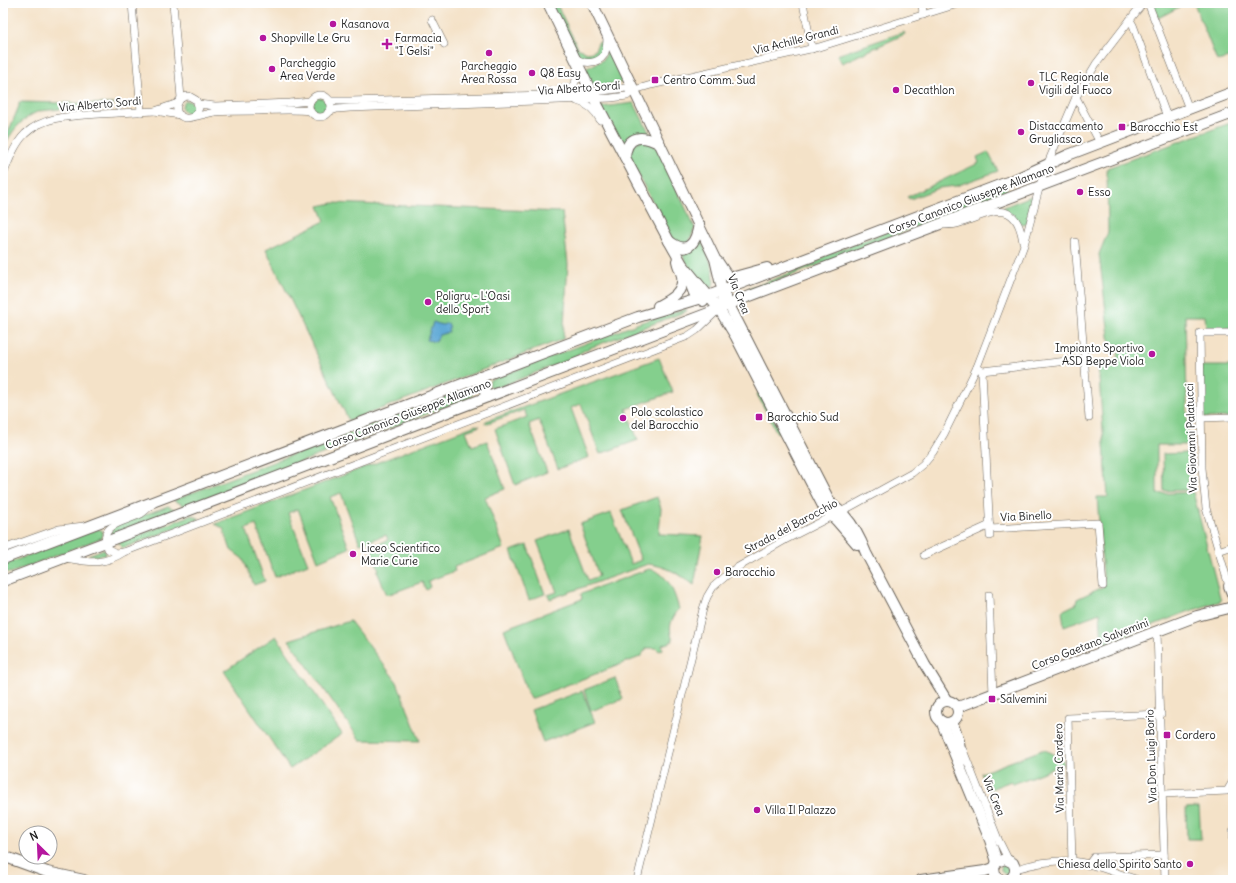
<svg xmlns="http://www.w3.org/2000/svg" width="1236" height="883" font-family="Delius,sans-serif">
  <rect width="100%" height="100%" fill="#fff"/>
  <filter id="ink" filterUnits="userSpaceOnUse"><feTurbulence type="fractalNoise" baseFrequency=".025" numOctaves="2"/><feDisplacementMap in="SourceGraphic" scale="8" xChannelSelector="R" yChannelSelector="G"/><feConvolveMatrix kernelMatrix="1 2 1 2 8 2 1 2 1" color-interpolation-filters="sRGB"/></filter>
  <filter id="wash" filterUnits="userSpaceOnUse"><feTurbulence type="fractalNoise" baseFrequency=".012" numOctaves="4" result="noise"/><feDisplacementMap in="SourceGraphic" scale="16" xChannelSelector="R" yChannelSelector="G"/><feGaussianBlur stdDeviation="0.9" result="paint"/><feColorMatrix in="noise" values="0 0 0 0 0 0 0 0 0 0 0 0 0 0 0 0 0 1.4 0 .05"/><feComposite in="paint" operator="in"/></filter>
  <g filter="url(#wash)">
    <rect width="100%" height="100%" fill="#f4e2c8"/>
    <!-- green -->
    <g fill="#84cf8d" stroke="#507654">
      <path d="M 550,3 L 556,3 L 578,48 L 587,53 L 592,52 L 595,50 L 598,43 L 604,41 C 602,57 594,63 579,57 Z"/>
      <path d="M 1153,3 L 1187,3 L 1158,18 Z"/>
      <path d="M 1194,3 L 1233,3 L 1233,57 L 1217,61 Z"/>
      <path d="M 904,32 L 905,34 L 842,63 L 837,55 Z"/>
      <path d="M 608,50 L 624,82 L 591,87 L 583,70 L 603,60 Z"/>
      <circle cx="320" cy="105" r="7"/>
      <circle cx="188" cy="107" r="6"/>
      <path d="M 19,102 L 116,104 L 39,111 C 21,119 10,132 3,150 L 3,145 L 19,106 Z"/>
      <path d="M 634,103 L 651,136 L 624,146 L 601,107 Z"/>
      <path d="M 1233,122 L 1233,328 L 1206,328 L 1205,316 L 1185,316 L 1188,445 L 1157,445 L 1157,494 L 1193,492 L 1221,601 L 1187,612 L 1104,644 L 1102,643 L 1100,613 L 1064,626 L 1062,611 L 1076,604 L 1077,599 L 1104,586 L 1097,497 L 1108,497 L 1098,364 L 1117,362 L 1120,345 L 1110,344 L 1099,254 L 1108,232 L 1107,168 Z"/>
      <path d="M 643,140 L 657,147 L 695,228 L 688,244 L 674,243 L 628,155 L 634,144 Z"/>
      <path d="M 988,152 L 998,171 L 956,186 L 939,188 L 910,199 L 907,197 L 979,163 L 977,157 Z"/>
      <path d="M 1006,186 L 1007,190 L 968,205 L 952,213 L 744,294 L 743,291 L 814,264 L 826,255 Z"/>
      <path d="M 1031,196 L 1032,199 L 1027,224 L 1022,225 L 1005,210 L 1004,207 Z"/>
      <path d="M 333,203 L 562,212 L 568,264 L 563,339 L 349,421 L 266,249 L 325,221 L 319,206 Z"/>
      <path d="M 699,236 C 705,249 719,275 712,288 L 710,289 L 690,269 L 679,249 Z"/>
      <path d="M 686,309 L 687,311 L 587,349 L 570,359 L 494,389 L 489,385 L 490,380 L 642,322 Z"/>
      <path d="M 659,358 L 673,392 L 626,409 L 638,440 L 600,454 L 581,404 L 571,408 L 589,457 L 558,469 L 539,420 L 529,424 L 547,472 L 515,485 L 495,429 L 527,417 L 524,410 L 485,424 L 486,421 Z"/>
      <path d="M 1201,366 L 1233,366 L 1233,417 L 1202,418 Z"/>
      <path d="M 468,388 L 471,389 C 473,392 473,394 471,397 L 186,506 L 173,500 Z"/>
      <path d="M 760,393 L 780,431 L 777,433 L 757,394 Z"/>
      <path d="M 476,425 L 480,426 L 466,431 L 472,446 L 487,441 L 505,489 L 485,497 L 504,548 L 454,567 L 455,571 L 428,581 L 430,587 L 426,590 L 422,582 L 387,595 L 377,571 L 379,570 L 370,547 L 388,540 L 386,535 L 360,544 L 341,493 L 330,497 L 349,548 L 318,561 L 298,509 L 288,513 L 308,564 L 275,577 L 256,525 L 246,529 L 265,581 L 254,585 L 243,559 L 231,550 L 223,528 L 215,524 Z"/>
      <path d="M 1188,453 L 1189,490 L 1164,491 L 1163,454 Z"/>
      <path d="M 657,497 L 661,508 L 659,534 L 703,536 L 694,585 C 680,574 666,566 648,564 L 550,599 L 548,595 L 557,592 L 537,541 L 569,529 L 588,580 L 599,576 L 580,524 L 611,513 L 631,564 L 641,560 L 622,510 Z"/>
      <path d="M 168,506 L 176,510 L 109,535 L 115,526 Z"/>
      <path d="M 192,515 L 200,519 L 123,548 L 118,543 Z"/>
      <path d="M 98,529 L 103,531 L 101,538 L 11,573 L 3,572 L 3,565 Z"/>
      <path d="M 527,545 L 545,594 L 529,600 L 511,551 Z"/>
      <path d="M 104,549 L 106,553 L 105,555 L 97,556 L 88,555 Z"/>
      <path d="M 649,569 C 668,572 674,592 679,609 C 670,621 668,627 673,641 L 662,645 L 663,649 L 659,651 L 656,648 L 647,648 L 640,657 L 530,699 L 504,629 L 582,599 L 581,594 Z"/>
      <path d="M 350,621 L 397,682 L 420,741 L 360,740 L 289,640 Z"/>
      <path d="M 276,636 L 342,734 L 290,769 L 224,671 Z"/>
      <path d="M 615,678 L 623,699 L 591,711 L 584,690 Z"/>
      <path d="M 582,691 L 595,722 L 543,742 L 531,710 Z"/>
      <path d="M 1042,750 L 1045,750 L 1062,759 L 1064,764 L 1013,784 L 1011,781 L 988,790 L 981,773 Z"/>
      <path d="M 1199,807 L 1201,839 L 1187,839 L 1186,808 Z"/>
      <circle cx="1006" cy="869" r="5"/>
    </g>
    <!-- water -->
    <path fill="#5ea9d6" stroke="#3d6279" d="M 433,322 L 442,325 L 448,323 L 450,328 L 448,328 L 449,332 L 439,335 L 436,342 L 427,340 Z"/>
  </g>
  <g filter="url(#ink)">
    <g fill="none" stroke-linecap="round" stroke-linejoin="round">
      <defs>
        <g id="street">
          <path d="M 132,3 L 141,112"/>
          <path d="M 173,3 L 181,98"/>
          <path d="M 803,3 L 812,49"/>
          <path d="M 922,3 L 923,15"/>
          <path d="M 1148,3 L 1189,109"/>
          <path d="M 432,20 L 444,44"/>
          <path d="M 1130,20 L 1133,25 L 1167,117"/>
          <path d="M 575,57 C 583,65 598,64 604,55 C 607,49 607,43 607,36"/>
          <path d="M 554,90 C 573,89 577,87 578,67"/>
          <circle cx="320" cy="106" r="11"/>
          <path d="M 1076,97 L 1100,143"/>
          <path d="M 329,101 L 350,101 L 580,94 L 625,88 L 634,90"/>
          <path d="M 577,101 C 588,104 595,110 600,120"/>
          <path d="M 178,103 L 155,111 L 180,115"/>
          <path d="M 198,104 L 215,106 L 290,103 L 310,101"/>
          <path d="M 328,112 L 337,109 L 350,108 L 611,98 L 627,96 L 634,90 L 651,85 L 819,47 L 961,3"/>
          <path d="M 195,115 L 199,108 L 196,100 L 189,96 C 175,96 172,115 185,118 C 189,119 208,113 215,112 C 229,111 244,111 258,111 C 275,110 293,109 310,111"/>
          <path d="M 3,175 C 9,161 14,145 25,134 C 45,115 74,116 100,114 C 119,113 137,112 155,111"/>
          <path d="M 944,225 C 950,225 955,225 960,223 C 989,214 1016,195 1023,242"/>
          <path d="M 1075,242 L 1089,418"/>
          <path d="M 977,367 L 982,371 L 990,536"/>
          <path d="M 982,371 L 1084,359"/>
          <path d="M 1201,418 L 1233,417"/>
          <path d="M 990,529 L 1098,523 L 1103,586"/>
          <path d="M 3,549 L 59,529 L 84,526"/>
          <path d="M 1218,551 L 1233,546"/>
          <path d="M 123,552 L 116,553 L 108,549 C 97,523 124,523 141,514 C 145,511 149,507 153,504"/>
          <path d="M 924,555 L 990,525"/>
          <path d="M 65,558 C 88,562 103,566 124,552 L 688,336 L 697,330 L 719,309 L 723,290"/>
          <path d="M 1229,586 L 1206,508 L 1202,468 L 1200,333 L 1233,333"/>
          <path d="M 989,595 L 993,694"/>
          <path d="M 1157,631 L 1165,880"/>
          <path d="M 963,750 L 998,839 L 1008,859"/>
          <path d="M 1163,794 L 1227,791 L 1233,781"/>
          <path d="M 1233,831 L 1233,836"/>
          <path d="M 1072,861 L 1068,718 L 1161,714"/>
          <path d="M 1088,865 L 1094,857 L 1097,857 L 1164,855"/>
          <path d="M 1016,869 C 1033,864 1053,860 1072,861 C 1094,863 1117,874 1138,880"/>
          <path d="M 637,880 L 703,609 L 707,597 L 713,587 L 733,570 L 785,540 L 850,507 L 912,473 L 923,464 L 933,452 L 944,434 L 977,367 L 1024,245 L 1040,185 L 1047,165 L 1076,97 L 1096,64 L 1143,3"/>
        </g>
        <g id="secondary">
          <path d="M 548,3 L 598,106 L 669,241 L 682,264 L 719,309 L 736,337 L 824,508 L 837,521 L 857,544"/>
          <path d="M 592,3 L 715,259 L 721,285 L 729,305 L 829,500 C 833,507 840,510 845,516 C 854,526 861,540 866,553 L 925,665 L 947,701"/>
          <path d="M 625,157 C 627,134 643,135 660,144"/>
          <path d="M 669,241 C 688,256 696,243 699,224"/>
          <path d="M 718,262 L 726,274 L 731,278 L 767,268"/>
          <path d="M 686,273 L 694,293 L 703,301"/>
          <path d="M 658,306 C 669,300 685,292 682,276 C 681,271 678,267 677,261"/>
          <path d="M 479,377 L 487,397"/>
          <path d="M 3,559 L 638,317 L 708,296 L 1018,178 L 1068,155 L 1233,92"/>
          <path d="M 3,581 L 719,309 L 742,299 L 1233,113"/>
          <path d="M 1233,585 L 1229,586 L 1233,596"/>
          <circle cx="947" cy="712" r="11"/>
          <path d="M 958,707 L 1197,616 L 1233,607"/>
          <path d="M 941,721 L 990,840 L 997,862"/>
          <path d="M 952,722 L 959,741 L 961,761"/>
          <path d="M 3,856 L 47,872 L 84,880"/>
          <path d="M 921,880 L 985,871 L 994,868"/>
          <path d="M 1001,880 L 995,875 L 994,868 L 997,862 L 1005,859 L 1013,863 C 1017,870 1015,877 1008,880"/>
        </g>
      </defs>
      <!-- street casing -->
      <use href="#street" stroke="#686158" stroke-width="8"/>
      <!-- secondary casing -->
      <use href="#secondary" stroke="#686158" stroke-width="12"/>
      <!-- street -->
      <use href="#street" stroke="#fff" stroke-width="7"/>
      <!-- secondary -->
      <use href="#secondary" stroke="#fff" stroke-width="10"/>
    </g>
  </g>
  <!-- markers -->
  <g fill="#b5179e" stroke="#fff" stroke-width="1.5">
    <circle cx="333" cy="24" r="4"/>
    <circle cx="263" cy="38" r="4"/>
    <path d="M385 38h4v4h4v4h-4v4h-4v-4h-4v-4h4z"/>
    <circle cx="489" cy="53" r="4"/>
    <circle cx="272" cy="69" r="4"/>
    <circle cx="532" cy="73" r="4"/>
    <rect x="651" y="76" width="8" height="8" rx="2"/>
    <circle cx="1031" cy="83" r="4"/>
    <circle cx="896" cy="90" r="4"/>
    <rect x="1118" y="123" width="8" height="8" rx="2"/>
    <circle cx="1021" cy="132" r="4"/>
    <circle cx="1080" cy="192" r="4"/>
    <circle cx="428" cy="302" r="4"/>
    <circle cx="1152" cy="354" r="4"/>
    <rect x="755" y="413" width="8" height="8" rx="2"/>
    <circle cx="623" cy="418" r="4"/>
    <circle cx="353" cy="554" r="4"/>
    <circle cx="717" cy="572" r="4"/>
    <rect x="988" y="695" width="8" height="8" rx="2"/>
    <rect x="1163" y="731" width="8" height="8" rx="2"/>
    <circle cx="757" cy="810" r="4"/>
    <circle cx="1190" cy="864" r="4"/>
  </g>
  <g text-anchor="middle" stroke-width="4" stroke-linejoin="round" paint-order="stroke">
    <!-- poi labels -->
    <g font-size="11" fill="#1c1c1c" stroke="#fff" text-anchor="start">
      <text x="341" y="28">Kasanova</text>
      <text x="271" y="42">Shopville Le Gru</text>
      <text x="395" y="42">Farmacia<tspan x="395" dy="13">"I Gelsi"</tspan></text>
      <text x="280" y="67">Parcheggio<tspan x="280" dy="13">Area Verde</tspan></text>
      <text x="489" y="70" text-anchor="middle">Parcheggio<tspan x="489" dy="13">Area Rossa</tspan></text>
      <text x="540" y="77">Q8 Easy</text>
      <text x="1039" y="81">TLC Regionale<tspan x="1039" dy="13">Vigili del Fuoco</tspan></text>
      <text x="663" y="84">Centro Comm. Sud</text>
      <text x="904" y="94">Decathlon</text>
      <text x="1029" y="130">Distaccamento<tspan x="1029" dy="13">Grugliasco</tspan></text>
      <text x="1130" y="131">Barocchio Est</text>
      <text x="1088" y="196">Esso</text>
      <text x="436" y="300">Poligru - L'Oasi<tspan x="436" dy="13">dello Sport</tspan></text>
      <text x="1144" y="352" text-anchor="end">Impianto Sportivo<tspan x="1144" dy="13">ASD Beppe Viola</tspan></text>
      <text x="631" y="416">Polo scolastico<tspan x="631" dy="13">del Barocchio</tspan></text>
      <text x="767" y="421">Barocchio Sud</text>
      <text x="361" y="552">Liceo Scientifico<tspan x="361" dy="13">Marie Curie</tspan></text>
      <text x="725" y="576">Barocchio</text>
      <text x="1000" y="703">Salvemini</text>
      <text x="1175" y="739">Cordero</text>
      <text x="765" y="814">Villa Il Palazzo</text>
      <text x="1182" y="868" text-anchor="end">Chiesa dello Spirito Santo</text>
    </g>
    <!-- street labels -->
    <g font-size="11" fill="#1c1c1c" stroke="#fff">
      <text transform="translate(796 40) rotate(-14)" y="4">Via Achille Grandi</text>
      <text transform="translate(579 88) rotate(-4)" y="4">Via Alberto Sordi</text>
      <text transform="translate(100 104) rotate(-5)" y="4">Via Alberto Sordi</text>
      <text transform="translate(971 199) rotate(-21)" y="4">Corso Canonico Giuseppe Allamano</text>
      <text transform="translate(739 294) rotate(68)" y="4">Via Crea</text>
      <text transform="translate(408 414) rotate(-21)" y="4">Corso Canonico Giuseppe Allamano</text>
      <text transform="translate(1191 438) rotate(-92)" y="4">Via Giovanni Palatucci</text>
      <text transform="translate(1026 516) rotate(-3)" y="4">Via Binello</text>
      <text transform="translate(791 526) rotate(-28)" y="4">Strada del Barocchio</text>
      <text transform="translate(1090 644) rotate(-21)" y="4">Corso Gaetano Salvemini</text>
      <text transform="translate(1151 756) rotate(-92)" y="4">Via Don Luigi Borio</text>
      <text transform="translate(1059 768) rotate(-91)" y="4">Via Maria Cordero</text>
      <text transform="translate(994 796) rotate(68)" y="4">Via Crea</text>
    </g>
  </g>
  <!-- margin -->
  <rect width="1236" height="883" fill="none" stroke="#fff" stroke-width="16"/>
  <!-- north arrow -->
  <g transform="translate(38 845) rotate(336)"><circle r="19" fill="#ffffff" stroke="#a4a4a4"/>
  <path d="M0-3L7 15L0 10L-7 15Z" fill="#b5179e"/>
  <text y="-6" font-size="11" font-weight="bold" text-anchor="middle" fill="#1c1c1c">N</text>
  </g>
</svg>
